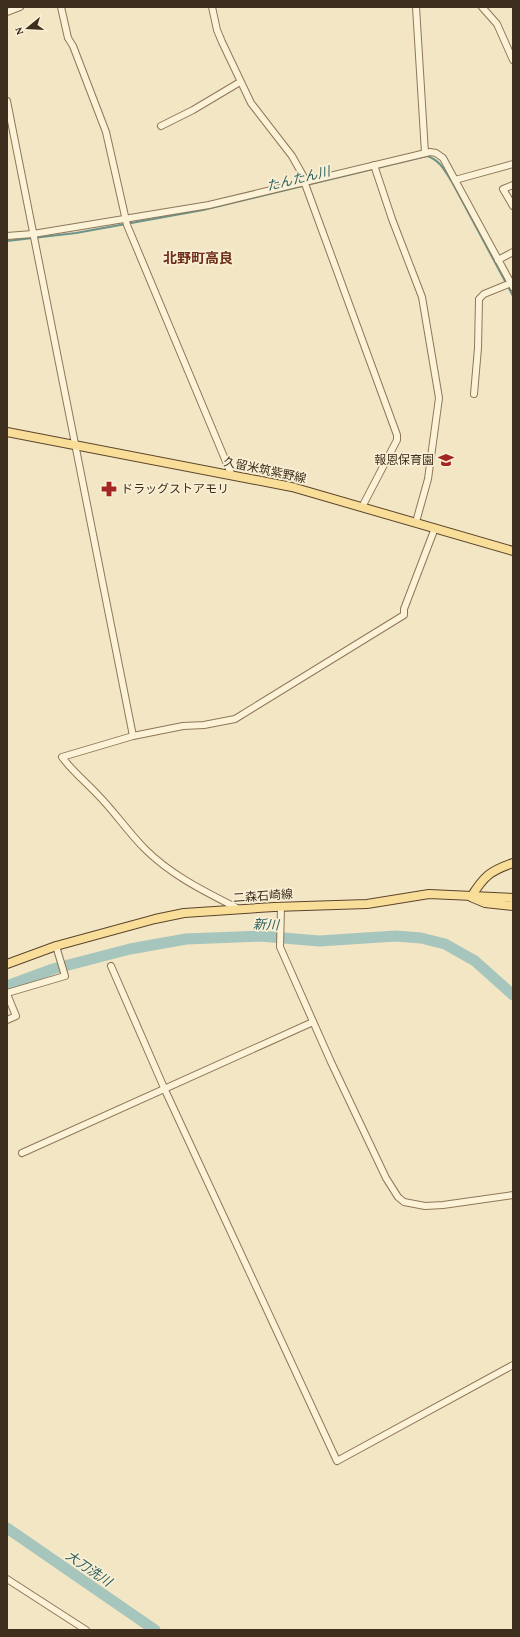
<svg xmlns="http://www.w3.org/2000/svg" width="520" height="1637" font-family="'Crimson Pro','Noto Sans JP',serif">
  <rect width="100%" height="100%" fill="#f2e6c4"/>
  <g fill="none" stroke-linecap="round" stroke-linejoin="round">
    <!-- stream -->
    <path stroke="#6b948b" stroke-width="2" d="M 7,241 L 76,233 L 203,210 L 427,156 C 440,160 445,171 452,182 L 513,296"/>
    <!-- river -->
    <g stroke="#a6c5bd" stroke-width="11">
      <path d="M 7,986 L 53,969 L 130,949 L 186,939 L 260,936 L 319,941 L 396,936 L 421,938 L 445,944 L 475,961 L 513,995"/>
      <path d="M 7,1528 L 155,1630"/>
    </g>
    <defs>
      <g id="minor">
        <path d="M 61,7 L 68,38 L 73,46 L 106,132 L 127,225 L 232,476"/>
        <path d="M 212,7 L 217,30 L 222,42 L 251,103 L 292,156 L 306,181"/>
        <path d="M 416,7 L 425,153"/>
        <path d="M 482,7 L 497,24 L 513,60"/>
        <path d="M 7,12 L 20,7"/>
        <path d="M 7,101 L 133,736"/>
        <path d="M 161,126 L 193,110 L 240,82"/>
        <path d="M 374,165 L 392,219 L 422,297 L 439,398 L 428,479 L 416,522"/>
        <path d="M 455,180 L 513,164"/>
        <path d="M 304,181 L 397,435 L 397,440 L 362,507"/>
        <path d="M 513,185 L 503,189 L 513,206"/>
        <path d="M 7,236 L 33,234 L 209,205 L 430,152 L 436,153 L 443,158 L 513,287"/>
        <path d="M 498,260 L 513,252"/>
        <path d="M 474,394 L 478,348 L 479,299 L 484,294 L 511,283"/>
        <path d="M 281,907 L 280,947 L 331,1062 L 386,1178 L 398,1197 L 404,1202 L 425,1206 L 443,1205 L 513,1195"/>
        <path d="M 239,909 C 206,892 172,876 145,849 C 128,832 114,811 97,794 C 85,781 72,771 62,757 L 133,736 L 183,726 L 204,725 L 235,719 L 404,615 L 404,609 L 435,528"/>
        <path d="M 111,966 L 165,1090 L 337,1461 L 513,1365"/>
        <path d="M 7,993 L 65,976 L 56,946"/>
        <path d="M 7,994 L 16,1016 L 7,1020"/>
        <path d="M 22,1153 L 313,1022"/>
        <path d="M 7,1579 L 86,1630"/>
      </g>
      <g id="major">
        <path d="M 7,432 L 292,487 L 513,551"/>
        <path d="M 471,897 C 484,876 490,871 513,863"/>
        <path d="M 473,898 L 485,903 L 513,906"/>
        <path d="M 7,964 L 56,946 L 155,919 L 184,913 L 274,907 L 367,904 L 429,894 L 513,898"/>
      </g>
    </defs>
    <!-- minor casing -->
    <use href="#minor" stroke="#8e7758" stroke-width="8"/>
    <!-- major casing -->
    <use href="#major" stroke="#5c442d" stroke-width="10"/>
    <!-- minor -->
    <use href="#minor" stroke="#fcf2d8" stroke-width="6"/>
    <!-- major -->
    <use href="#major" stroke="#f8de99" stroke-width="8"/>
  </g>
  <!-- icons -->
  <defs>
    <symbol id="school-bare" viewBox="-9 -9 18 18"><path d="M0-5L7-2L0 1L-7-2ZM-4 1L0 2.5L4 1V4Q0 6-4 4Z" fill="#a32623" stroke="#f9efd4" stroke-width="2.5" paint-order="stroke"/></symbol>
    <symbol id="pharmacy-bare" viewBox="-9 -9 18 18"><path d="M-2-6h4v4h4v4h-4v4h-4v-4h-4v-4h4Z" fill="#a32623" stroke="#f9efd4" stroke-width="2.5" paint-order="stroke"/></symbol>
  </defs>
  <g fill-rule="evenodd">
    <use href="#school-bare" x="435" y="449" width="22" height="22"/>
    <use href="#pharmacy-bare" x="98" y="478" width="22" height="22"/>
  </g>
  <g text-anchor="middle" stroke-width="3.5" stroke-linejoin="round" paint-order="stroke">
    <!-- poi labels -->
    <g font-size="12" fill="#3d2e1d" stroke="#f9efd4" text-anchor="end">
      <text x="434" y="464">報恩保育園</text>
      <text x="121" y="493" text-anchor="start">ドラッグストアモリ</text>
    </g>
    <!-- street labels -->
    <g font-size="12" fill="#3d2e1d" stroke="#f9efd4">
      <text transform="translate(265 470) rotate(12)" y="4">久留米筑紫野線</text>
      <text transform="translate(263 896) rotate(-4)" y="4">二森石崎線</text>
    </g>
    <!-- water labels -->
    <g font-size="13" font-style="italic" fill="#2b5e5d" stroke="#f9efd4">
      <text transform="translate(298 178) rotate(-14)" y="5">たんたん川</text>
      <text transform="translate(266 924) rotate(2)" y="5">新川</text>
      <text transform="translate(89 1568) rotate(34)" y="5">大刀洗川</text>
    </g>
    <!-- quarter labels -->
    <g font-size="14" font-weight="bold" fill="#6e2e19" stroke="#f9efd4">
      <text x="198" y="263">北野町高良</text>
    </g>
  </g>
  <!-- border -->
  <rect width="520" height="1637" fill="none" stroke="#3d2e1d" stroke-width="16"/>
  <!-- north arrow -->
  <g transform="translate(28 28) rotate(252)" stroke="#f9efd4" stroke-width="3" paint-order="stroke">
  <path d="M0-3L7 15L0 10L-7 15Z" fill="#3d2e1d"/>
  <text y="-6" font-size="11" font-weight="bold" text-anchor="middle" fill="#3d2e1d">N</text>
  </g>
</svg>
